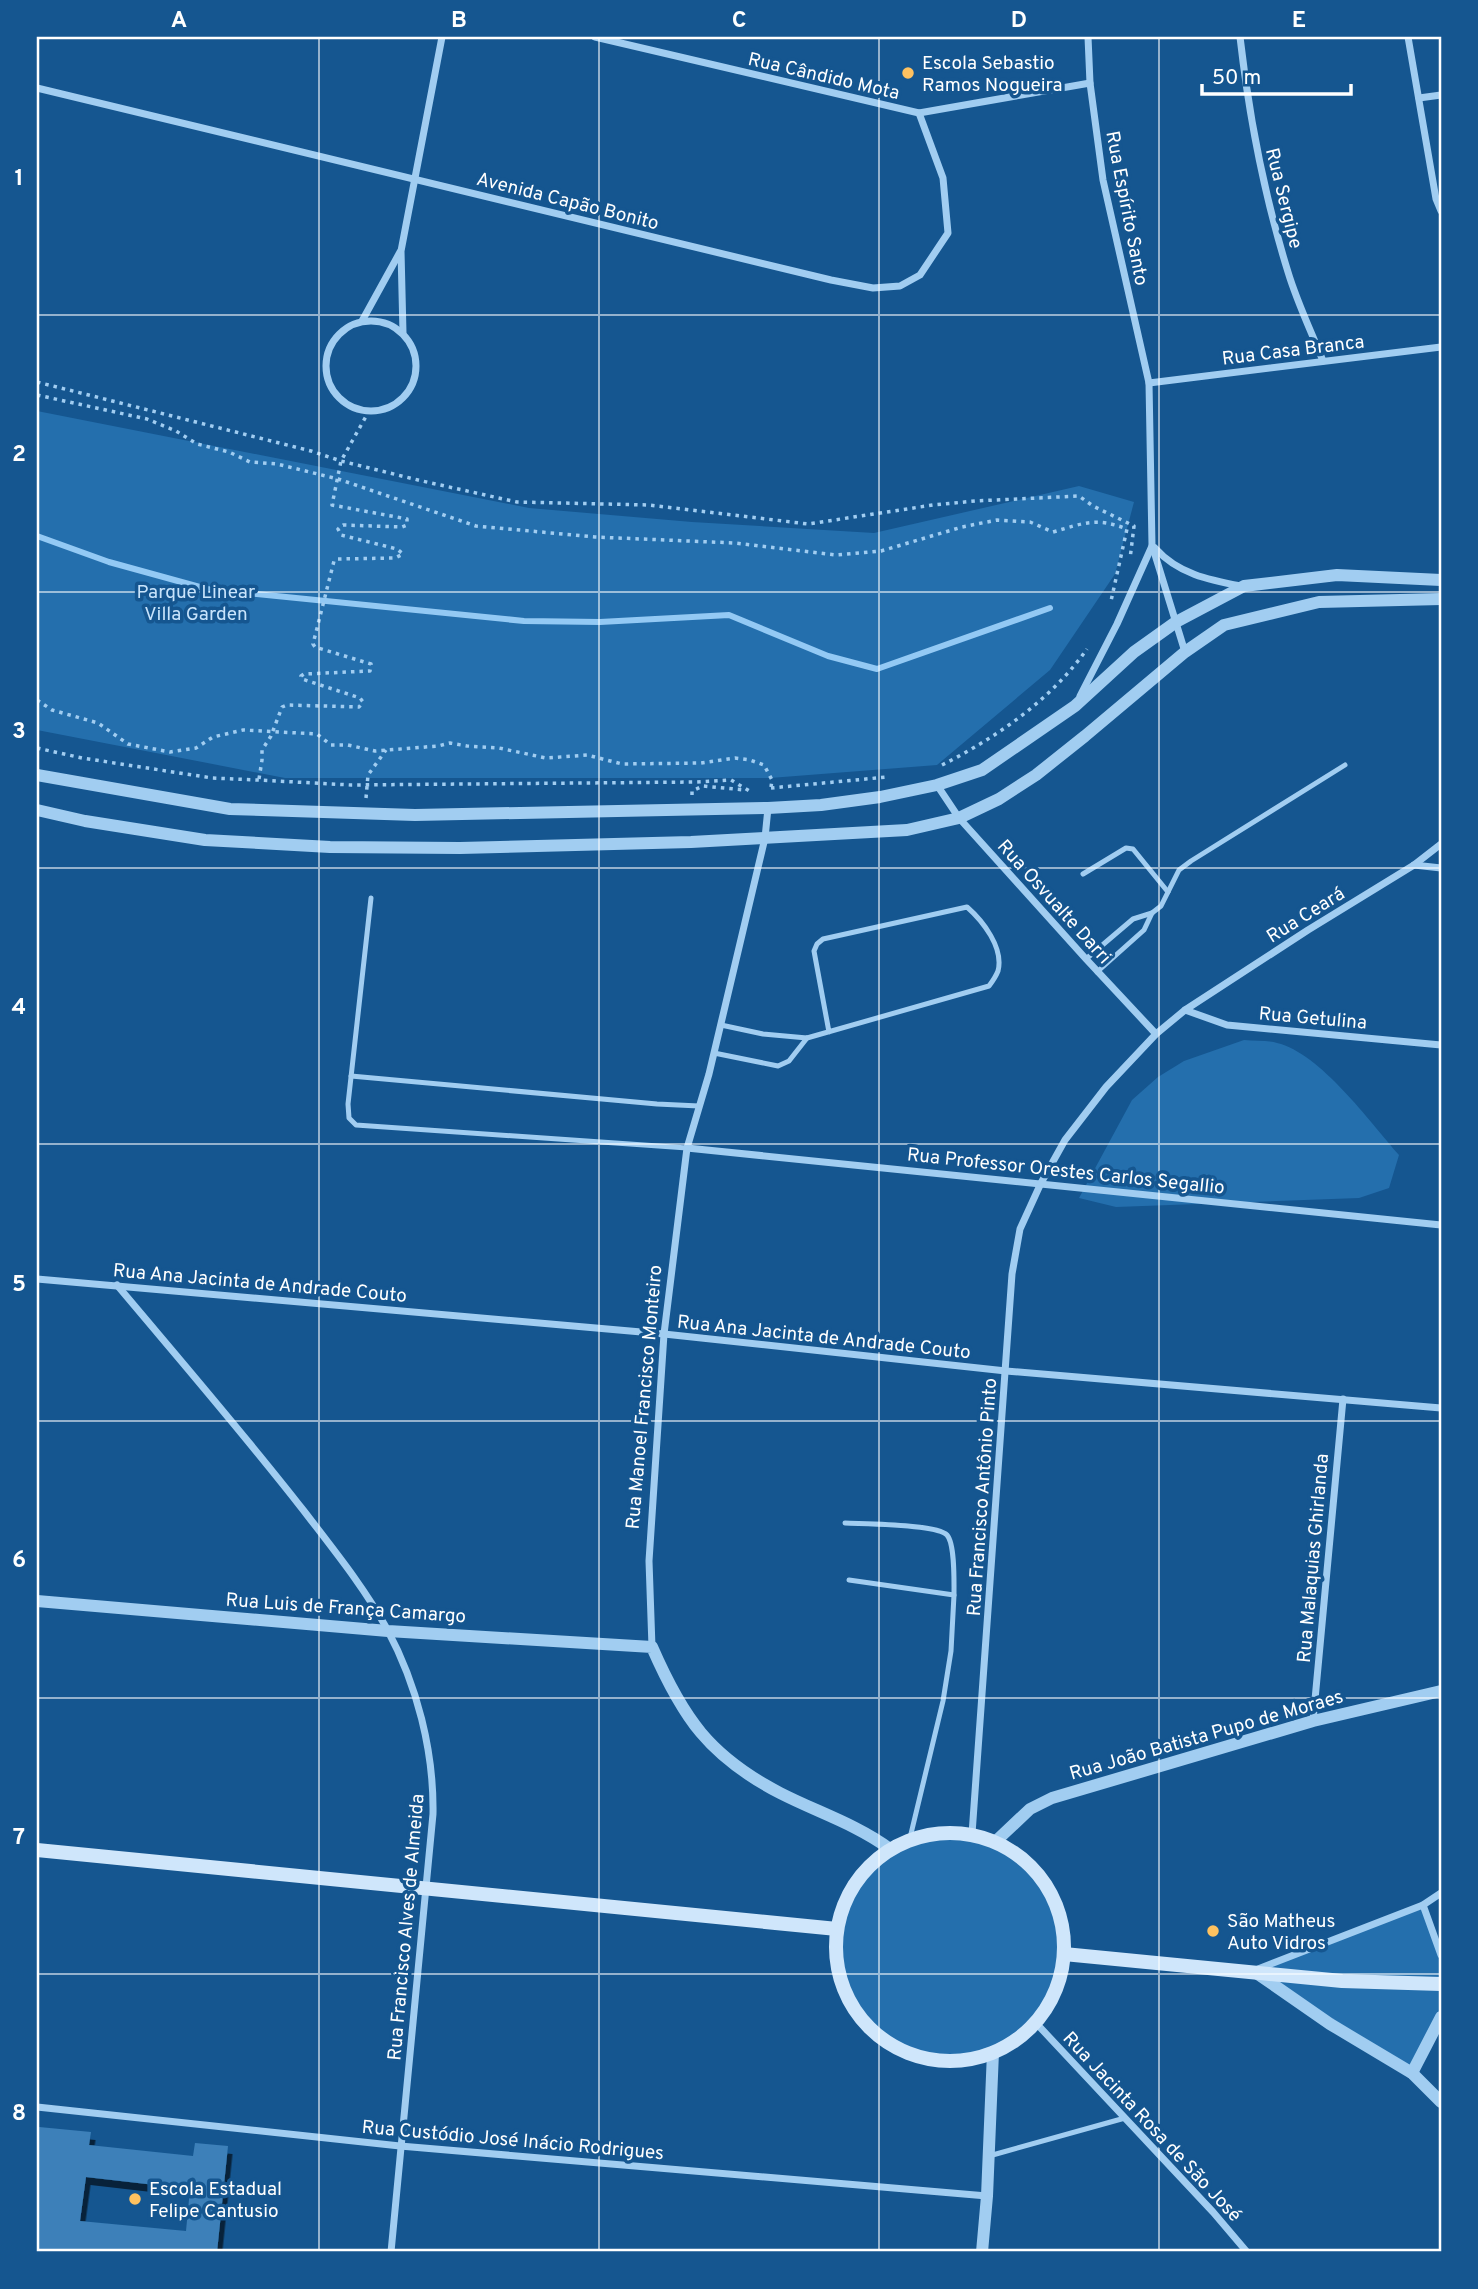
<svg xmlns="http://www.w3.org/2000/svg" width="1478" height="2289" font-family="Overpass,sans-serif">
  <defs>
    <filter id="shadow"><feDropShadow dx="4.5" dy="8" stdDeviation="0" flood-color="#0009"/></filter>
  </defs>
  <rect width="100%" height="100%" fill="#155690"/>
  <!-- green -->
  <g fill="#246fad">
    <path d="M 37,411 L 529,508 L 692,522 L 874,533 L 1079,486 L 1134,502 L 1115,574 L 1050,670 L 937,765 L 770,778 L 285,778 L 37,730 Z"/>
    <path d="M 1244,1040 C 1254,1041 1267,1040 1277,1043 C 1320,1053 1370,1122 1399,1155 L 1389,1188 L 1359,1198 L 1116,1207 L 1079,1198 L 1132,1100 L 1158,1077 L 1184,1061 Z"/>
    <circle cx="950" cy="1947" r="114"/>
    <path d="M 1423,1905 L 1441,1955 L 1441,2017 L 1412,2073 L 1253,1971 Z"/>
  </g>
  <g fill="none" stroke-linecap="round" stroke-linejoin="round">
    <!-- stream -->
    <path stroke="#93c9f4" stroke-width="6" d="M 37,536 L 109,562 L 207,589 L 524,621 L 600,622 L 729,615 L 828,656 L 877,669 L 1050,608"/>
  </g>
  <!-- building -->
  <path fill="#3d80b9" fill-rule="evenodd" filter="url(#shadow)" d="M 39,2127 L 91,2132 L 89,2145 L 193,2156 L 195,2143 L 228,2146 L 217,2252 L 43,2252 L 43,2250 L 37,2249 ZM 86,2177 L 190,2189 L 186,2231 L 80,2221 Z"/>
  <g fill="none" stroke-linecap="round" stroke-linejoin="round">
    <!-- path -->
    <g stroke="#a1cdf1" stroke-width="3.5" stroke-dasharray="3.5 5" stroke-linecap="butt">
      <path d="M 37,382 L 311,451 L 341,461 L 422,481 L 517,502 L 649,505 L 808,524 L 933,505 L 975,501 L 1079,496 L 1093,506 L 1134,526 L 1130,559"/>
      <path d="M 37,395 L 147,419 L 176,431 L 197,444 L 229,452 L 250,462 L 277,464 L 338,479 L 476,526 L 595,537 L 735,543 L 836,555 L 881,551 L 962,527 L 997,520 L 1030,522 L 1053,532 C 1084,523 1096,517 1127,529 L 1111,601"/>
      <path d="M 37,700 L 52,710 L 98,723 L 128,744 L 170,752 L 196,748 L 213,737 L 243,730 L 317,734 L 331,745 L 348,745 L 375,751 L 438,746 L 450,743 L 467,746 L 499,748 L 546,758 L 587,755 L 622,764 L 701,763 L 735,758 L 750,760 L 764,765 L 772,780 L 771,787"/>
      <path d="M 37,748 L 82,758 L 212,778 L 258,780 L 351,785 L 697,782 L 731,780 L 751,792"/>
      <path d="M 942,765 C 997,737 1051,700 1087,649"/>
      <path d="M 259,779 L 262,760 L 262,750 L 271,736 L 282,707 L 287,705 L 359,707 L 363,702 L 360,698 L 302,679 L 301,676 L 304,674 L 370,671 L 371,664 L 315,647 L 313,644 L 334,561 L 337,559 L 395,558 L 403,554 L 397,549 L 341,535 L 338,529 L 343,525 L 402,527 L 407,525 L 407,519 L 332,505 L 341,461 L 369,411"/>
      <path d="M 771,788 L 887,777"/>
      <path d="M 692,795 L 692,791 L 703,786 L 745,790"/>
      <path d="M 366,798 L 368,775 L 386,750"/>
    </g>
    <!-- service -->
    <g stroke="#a1cdf1" stroke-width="5">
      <path d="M 1083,874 L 1126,848 L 1133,849 L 1168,892"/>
      <path d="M 371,898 L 348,1104 L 349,1118 L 356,1125 L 687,1148"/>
      <path d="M 1086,959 L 1133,919 L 1152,913"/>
      <path d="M 1097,972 L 1144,930 L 1152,913 L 1161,906 L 1179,870 L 1191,861 L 1345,765"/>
      <path d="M 721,1025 L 763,1034 L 807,1038 L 989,986 C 992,982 996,976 998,971 C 1004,948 983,921 967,907 L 823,939 L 817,944 L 814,951 L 829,1032"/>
      <path d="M 714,1053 L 778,1066 L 789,1061 L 807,1038"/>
      <path d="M 351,1076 L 657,1104 L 699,1106"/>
      <path d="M 845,1523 C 863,1524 937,1524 947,1535 C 955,1544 954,1582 954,1595"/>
      <path d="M 849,1580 L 954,1595 L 951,1651 L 943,1701 L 909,1842"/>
      <path d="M 989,2156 L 1125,2118"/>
    </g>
    <!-- minor -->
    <g stroke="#a1cdf1" stroke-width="7">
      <path d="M 595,37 L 919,113 L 1090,83"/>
      <path d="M 1088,37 L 1090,83 L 1103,180 L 1149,383 L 1152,545 L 1185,652"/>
      <path d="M 1240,37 C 1249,116 1264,195 1288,272 C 1297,302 1311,331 1323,361"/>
      <path d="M 1408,37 L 1436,199 L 1441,211"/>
      <path d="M 37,88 L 831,280 L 873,288 L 900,286 L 920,275 L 948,233 L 943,178 L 919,113"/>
      <path d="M 1419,98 L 1441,95"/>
      <circle cx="371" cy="366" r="45"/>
      <path d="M 362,321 L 400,252"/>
      <path d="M 403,333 L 401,251 L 442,37"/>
      <path d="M 1149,383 L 1441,347"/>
      <path d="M 1155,548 C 1178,574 1209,580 1241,586"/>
      <path d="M 1080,696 L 1117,624 L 1152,546"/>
      <path d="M 937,785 L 959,818 L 1086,959 L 1156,1034"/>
      <path d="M 1414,865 L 1441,868"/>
      <path d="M 1185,1010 L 1227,1025 L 1441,1045"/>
      <path d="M 687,1148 L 1441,1225"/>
      <path d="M 37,1279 L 664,1334 L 1006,1371 L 1441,1408"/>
      <path d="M 117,1285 C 180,1360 244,1434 304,1511 C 333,1549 364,1587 387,1629 C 417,1685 434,1751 433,1814 L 391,2252"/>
      <path d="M 652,1647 L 649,1561 L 664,1334 L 687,1148 L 709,1074 L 765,838 L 768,808"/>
      <path d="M 1313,1721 L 1343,1399"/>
      <path d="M 972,1834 L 1012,1274 L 1020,1229 L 1041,1183 L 1065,1140 L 1106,1087 L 1156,1034 L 1185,1010 L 1308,930 L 1414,865 L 1441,844"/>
      <path d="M 1423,1905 L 1441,1955"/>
      <path d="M 1258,1969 L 1423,1905 L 1441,1893"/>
      <path d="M 1035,2022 L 1213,2212 L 1247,2252"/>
      <path d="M 37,2107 L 400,2146 L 987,2196"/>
    </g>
    <!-- tertiary -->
    <g stroke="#a1cdf1" stroke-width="12">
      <path d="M 37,775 L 230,809 L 415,815 L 768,808 L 821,805 L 880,797 L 937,785 L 982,770 L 1075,706 L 1134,652 L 1176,622 L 1244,586 L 1337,575 L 1441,580"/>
      <path d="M 37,810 L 85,821 L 205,840 L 330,847 L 460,848 L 691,842 L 907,830 L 959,818 L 999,799 L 1036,775 L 1085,736 L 1185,652 L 1224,625 L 1319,602 L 1441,599"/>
      <path d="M 37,1601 L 388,1631 L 652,1647 C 683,1718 709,1756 780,1793 C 817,1812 856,1824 890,1849"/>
      <path d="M 996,1841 L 1030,1809 L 1052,1798 L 1313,1721 L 1441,1691"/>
      <path d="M 1255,1972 L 1330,2024 L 1412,2073 L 1441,2102"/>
      <path d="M 1412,2073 L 1441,2017"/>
      <path d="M 982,2252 L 987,2196 L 993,2052"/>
    </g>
    <!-- secondary -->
    <g stroke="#cfe6fb" stroke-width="14">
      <circle cx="950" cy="1947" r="114"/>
      <path d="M 37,1850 L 837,1929"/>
      <path d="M 1064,1954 L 1342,1981 L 1441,1984"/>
    </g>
  </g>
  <!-- grid -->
  <path fill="none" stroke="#fff" stroke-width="2" stroke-opacity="0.55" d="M 319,37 L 319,2252M 599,37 L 599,2252M 879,37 L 879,2252M 1159,37 L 1159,2252M 37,315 L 1441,315M 37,592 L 1441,592M 37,868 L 1441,868M 37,1144 L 1441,1144M 37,1421 L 1441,1421M 37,1698 L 1441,1698M 37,1974 L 1441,1974"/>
  <!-- markers -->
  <g fill="#ffc260" stroke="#155690" stroke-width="2.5">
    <circle cx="908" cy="73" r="7"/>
    <circle cx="1213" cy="1931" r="7"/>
    <circle cx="135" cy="2199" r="7"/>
  </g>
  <g text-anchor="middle" stroke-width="7" stroke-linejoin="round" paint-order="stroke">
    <!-- poi labels -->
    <g font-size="19" fill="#fff" stroke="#155690" text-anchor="start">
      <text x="922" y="69">Escola Sebastio<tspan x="922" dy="22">Ramos Nogueira</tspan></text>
      <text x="1227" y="1927">São Matheus<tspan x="1227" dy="22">Auto Vidros</tspan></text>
      <text x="149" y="2195">Escola Estadual<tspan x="149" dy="22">Felipe Cantusio</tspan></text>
    </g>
    <!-- street labels -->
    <g font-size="19" fill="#fff" stroke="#155690">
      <text transform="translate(824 75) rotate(13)" y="7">Rua Cândido Mota</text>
      <text transform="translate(1285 198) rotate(76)" y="7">Rua Sergipe</text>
      <text transform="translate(568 200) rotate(14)" y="7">Avenida Capão Bonito</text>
      <text transform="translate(1128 208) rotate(79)" y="7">Rua Espírito Santo</text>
      <text transform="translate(1293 349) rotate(-7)" y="7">Rua Casa Branca</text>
      <text transform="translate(1055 901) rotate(48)" y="7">Rua Osvualte Darri</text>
      <text transform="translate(1305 914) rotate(-32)" y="7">Rua Ceará</text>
      <text transform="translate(1313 1017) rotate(5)" y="7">Rua Getulina</text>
      <text transform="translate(1066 1170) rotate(6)" y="7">Rua Professor Orestes Carlos Segallio</text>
      <text transform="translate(260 1282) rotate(5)" y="7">Rua Ana Jacinta de Andrade Couto</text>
      <text transform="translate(824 1336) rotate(6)" y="7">Rua Ana Jacinta de Andrade Couto</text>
      <text transform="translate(643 1397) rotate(-85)" y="7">Rua Manoel Francisco Monteiro</text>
      <text transform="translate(981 1497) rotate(-86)" y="7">Rua Francisco Antônio Pinto</text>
      <text transform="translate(1312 1558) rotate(-85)" y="7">Rua Malaquias Ghirlanda</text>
      <text transform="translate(346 1607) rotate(4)" y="7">Rua Luis de França Camargo</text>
      <text transform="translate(1206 1734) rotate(-16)" y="7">Rua João Batista Pupo de Moraes</text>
      <text transform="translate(405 1927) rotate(-85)" y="7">Rua Francisco Alves de Almeida</text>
      <text transform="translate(1153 2126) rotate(47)" y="7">Rua Jacinta Rosa de São José</text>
      <text transform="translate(513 2139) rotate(5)" y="7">Rua Custódio José Inácio Rodrigues</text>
    </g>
    <!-- park labels -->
    <g font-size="19" fill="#c8e4fc" stroke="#155690">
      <text x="196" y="598">Parque Linear<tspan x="196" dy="22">Villa Garden</tspan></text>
    </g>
  </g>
  <!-- border -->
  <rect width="1478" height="2289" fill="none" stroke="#155690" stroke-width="77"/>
  <!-- scale -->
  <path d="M1202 84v10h149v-10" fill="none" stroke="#ffffff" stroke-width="3.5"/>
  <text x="1212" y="84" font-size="21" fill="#ffffff" stroke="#155690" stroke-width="5" paint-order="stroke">50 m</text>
  <rect x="38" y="38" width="1402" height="2212" fill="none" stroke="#fff" stroke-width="2.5"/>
  <g font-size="23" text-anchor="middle" font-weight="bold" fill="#fff">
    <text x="179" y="27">A</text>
    <text x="459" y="27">B</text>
    <text x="739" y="27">C</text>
    <text x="1019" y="27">D</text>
    <text x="1299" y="27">E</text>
    <text x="19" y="185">1</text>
    <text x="19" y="461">2</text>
    <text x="19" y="738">3</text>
    <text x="19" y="1014">4</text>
    <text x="19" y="1291">5</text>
    <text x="19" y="1567">6</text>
    <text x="19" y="1844">7</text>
    <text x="19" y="2120">8</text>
  </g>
</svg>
